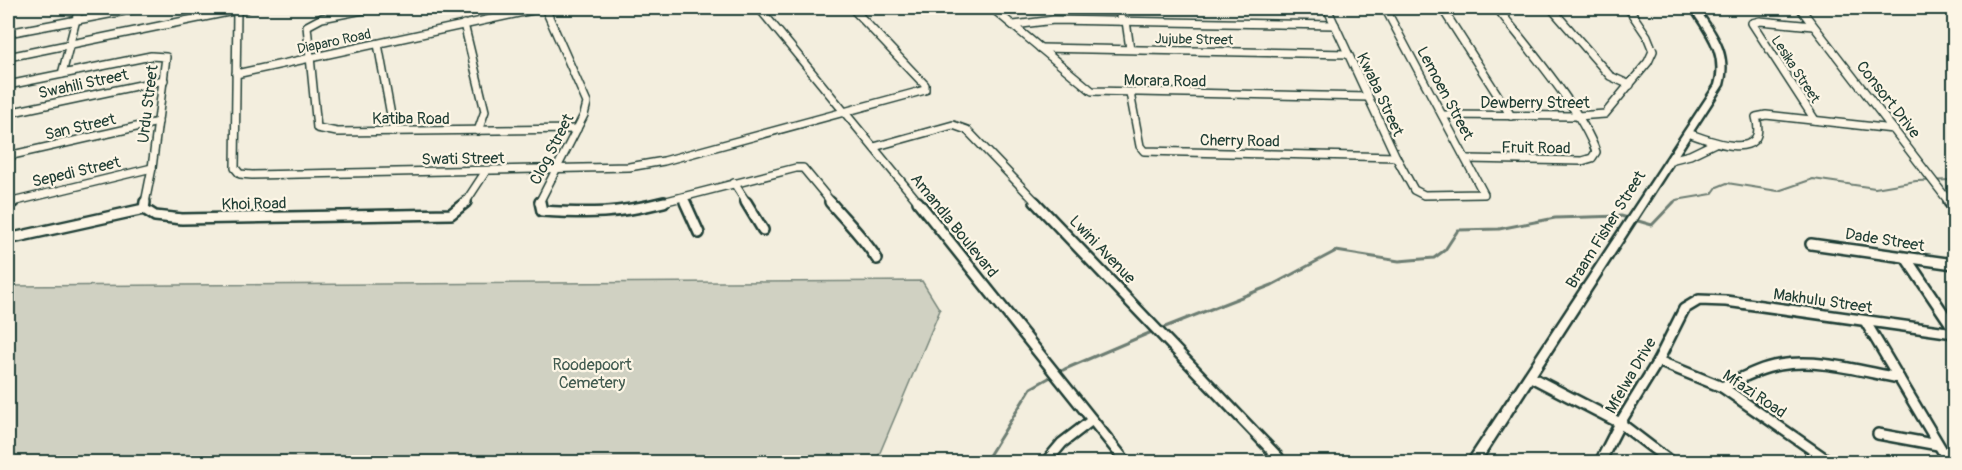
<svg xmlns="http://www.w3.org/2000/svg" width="1962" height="470" font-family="Pangolin,sans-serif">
  <rect width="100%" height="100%" fill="#f3eede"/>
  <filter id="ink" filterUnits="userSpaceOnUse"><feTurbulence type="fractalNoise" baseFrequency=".0167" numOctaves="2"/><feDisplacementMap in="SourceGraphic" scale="12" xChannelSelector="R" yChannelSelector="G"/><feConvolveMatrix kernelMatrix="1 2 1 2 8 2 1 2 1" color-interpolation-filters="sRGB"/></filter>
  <g filter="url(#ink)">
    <!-- green -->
    <path fill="#d0d1c2" stroke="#78877b" stroke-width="1.5" d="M 922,281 L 940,310 L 876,462 L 8,462 L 8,286 Z"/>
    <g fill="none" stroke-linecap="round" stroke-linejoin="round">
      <!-- stream-far1 -->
      <path stroke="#6c7d72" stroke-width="2" d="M 1673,203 L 1676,200 L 1712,194 L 1717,187 L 1727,183 L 1778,191 L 1813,179 L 1875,188 L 1916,181 L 1954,180"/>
      <!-- stream -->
      <g stroke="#6c7d72" stroke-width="3">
        <path d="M 1160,329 L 1272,285 L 1336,251 L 1399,261 L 1434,258 L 1445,250 L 1458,230 L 1499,229 L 1555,218 L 1621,216 L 1652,225 L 1674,202"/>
        <path d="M 985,462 L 1031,388 L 1065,369 L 1154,331"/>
      </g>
      <defs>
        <g id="minor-far1">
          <path d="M 373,8 L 322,18 L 307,26 L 317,128 L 337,132 L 577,129"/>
          <path d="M 759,8 L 919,203"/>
          <path d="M 992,8 L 1092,91 L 1368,97"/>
          <path d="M 1119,8 L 1121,21"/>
          <path d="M 1327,8 L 1396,157 L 1414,190 L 1424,195 L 1484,194 L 1385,8"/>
          <path d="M 1442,8 L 1511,116"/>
          <path d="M 1551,8 L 1610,76 L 1630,85"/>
          <path d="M 1800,8 L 1950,203"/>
          <path d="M 237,10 L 235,168 L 240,174 L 252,175 L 629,167 L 664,161 L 925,90 L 925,85 L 852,8"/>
          <path d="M 1126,21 L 1130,49"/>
          <path d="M 464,24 L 485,111 L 478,131"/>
          <path d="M 1014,25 L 1054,20 L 1335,25"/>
          <path d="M 1813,26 L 1760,21 L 1752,23 L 1815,120"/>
          <path d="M 8,33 L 141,8"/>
          <path d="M 378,44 L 394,132"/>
          <path d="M 1040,48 L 1348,54"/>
          <path d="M 8,57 L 248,8"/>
          <path d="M 62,74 L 79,8"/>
          <path d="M 236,74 L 542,8"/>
          <path d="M 8,85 L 151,56 L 166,57 L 152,168 L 145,203"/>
          <path d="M 1130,93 L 1140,146 L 1144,151 L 1396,157"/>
          <path d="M 8,113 L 164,80"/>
          <path d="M 1443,115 L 1577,116 L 1605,114 L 1648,62 L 1653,51 L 1647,36 L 1628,8"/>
          <path d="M 1688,133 C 1709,141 1769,164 1756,117 L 1766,115 L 1893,129"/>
          <path d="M 874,147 L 953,125 L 967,130 L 1037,203"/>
          <path d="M 8,156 L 158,122"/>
          <path d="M 1467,159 L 1582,161 L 1592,158 L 1596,152 C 1580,107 1527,47 1497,8"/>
          <path d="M 1670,160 L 1690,155 L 1715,143"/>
          <path d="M 734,183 L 747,203"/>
          <path d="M 683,198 L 685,203"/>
          <path d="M 8,203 L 152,168"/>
          <path d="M 465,203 L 486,171"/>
          <path d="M 539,203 L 584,115 L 587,103 L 545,8"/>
          <path d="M 659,203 L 796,168 L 803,168 L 832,203"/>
        </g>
        <g id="minor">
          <path d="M 540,202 L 542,211 C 590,214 617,214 664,202"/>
          <path d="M 685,202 L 699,233"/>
          <path d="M 746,202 L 763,230"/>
          <path d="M 830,202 C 847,222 863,237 877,259"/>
          <path d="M 918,202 L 1126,462"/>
          <path d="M 1035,202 L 1278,457 L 1280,462"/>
          <path d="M 1949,202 L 1954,208"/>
          <path d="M 8,203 L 13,202"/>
          <path d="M 144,209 L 145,202"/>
          <path d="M 144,209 L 155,216 L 182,219 L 451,214 L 466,202"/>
          <path d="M 8,239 L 144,209"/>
          <path d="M 1811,244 L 1954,264"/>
          <path d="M 1906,258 L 1954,329"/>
          <path d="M 1865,321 L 1949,462"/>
          <path d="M 1658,361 L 1722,387 L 1830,462"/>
          <path d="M 1531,377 L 1620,423 L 1671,462"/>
          <path d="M 1722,387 C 1740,379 1759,368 1779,365 C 1818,358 1860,371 1899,378"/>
          <path d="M 1878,434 L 1938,445"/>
          <path d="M 1046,462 L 1062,443 L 1092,420"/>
          <path d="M 1600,462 L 1620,423 L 1658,361 L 1684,309 L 1699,300 L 1726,301 L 1954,333"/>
        </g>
        <path id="tertiary" d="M 1690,8 L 1698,8 C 1715,33 1732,53 1723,85 L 1480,462 L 1467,462 L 1715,85 C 1724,53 1707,34 1690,8 Z"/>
      </defs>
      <!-- minor-far1 casing -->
      <use href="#minor-far1" stroke="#1f3d34" stroke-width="10"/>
      <!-- minor casing -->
      <use href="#minor" stroke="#1f3d34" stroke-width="14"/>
      <!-- tertiary casing -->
      <use href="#tertiary" stroke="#1f3d34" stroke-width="5"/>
      <!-- minor-far1 -->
      <use href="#minor-far1" stroke="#fcf5e5" stroke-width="7"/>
      <!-- minor -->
      <use href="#minor" stroke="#fcf5e5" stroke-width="9"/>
      <!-- tertiary -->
      <use href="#tertiary" fill="#fcf5e5" fill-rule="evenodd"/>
    </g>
  </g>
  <g text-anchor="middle" stroke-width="4.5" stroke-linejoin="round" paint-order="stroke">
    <!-- far-street labels -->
    <g font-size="14" fill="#1f3d34" stroke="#fcf5e5">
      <text transform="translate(1194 39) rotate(1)" y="5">Jujube Street</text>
      <text transform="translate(334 41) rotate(-12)" y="5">Diaparo Road</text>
      <text transform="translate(1796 69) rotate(57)" y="5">Lesika Street</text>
    </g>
    <!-- street labels -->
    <g font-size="16" fill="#1f3d34" stroke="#fcf5e5">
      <text transform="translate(1165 80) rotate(1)" y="6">Morara Road</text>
      <text transform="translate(83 83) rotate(-12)" y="6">Swahili Street</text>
      <text transform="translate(1446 93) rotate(62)" y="6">Lemoen Street</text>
      <text transform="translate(1381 94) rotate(65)" y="6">Kwaba Street</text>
      <text transform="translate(1889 99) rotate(52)" y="6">Consort Drive</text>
      <text x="1535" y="108">Dewberry Street</text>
      <text transform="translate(147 104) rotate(-83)" y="6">Urdu Street</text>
      <text x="411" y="124">Katiba Road</text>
      <text transform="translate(80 126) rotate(-13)" y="6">San Street</text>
      <text transform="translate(1240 140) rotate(1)" y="6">Cherry Road</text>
      <text transform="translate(1536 147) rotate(1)" y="6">Fruit Road</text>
      <text transform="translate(551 149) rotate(-63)" y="6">Clog Street</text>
      <text transform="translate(463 158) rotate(-1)" y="6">Swati Street</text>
      <text transform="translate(76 171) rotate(-13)" y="6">Sepedi Street</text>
      <text transform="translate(254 203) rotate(-1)" y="6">Khoi Road</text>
      <text transform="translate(955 225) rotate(51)" y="6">Amandla Boulevard</text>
      <text transform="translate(1605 229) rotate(-58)" y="6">Braam Fisher Street</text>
      <text transform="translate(1885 239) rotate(9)" y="6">Dade Street</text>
      <text transform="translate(1103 249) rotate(46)" y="6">Lwini Avenue</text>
      <text transform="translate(1823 300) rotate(8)" y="6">Makhulu Street</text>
      <text transform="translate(1630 375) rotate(-60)" y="6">Mfelwa Drive</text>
      <text transform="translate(1755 393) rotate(34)" y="6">Mfazi Road</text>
    </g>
    <!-- park labels -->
    <g font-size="16" fill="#425b50" stroke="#fcf5e5">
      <text x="592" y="370">Roodepoort<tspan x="592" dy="18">Cemetery</tspan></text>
    </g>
  </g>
  <!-- margin -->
  <rect width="1962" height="470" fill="none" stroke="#fcf5e5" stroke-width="30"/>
  <rect x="15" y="15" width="1932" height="440" fill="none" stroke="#1f3d34" stroke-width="2" filter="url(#ink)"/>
</svg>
